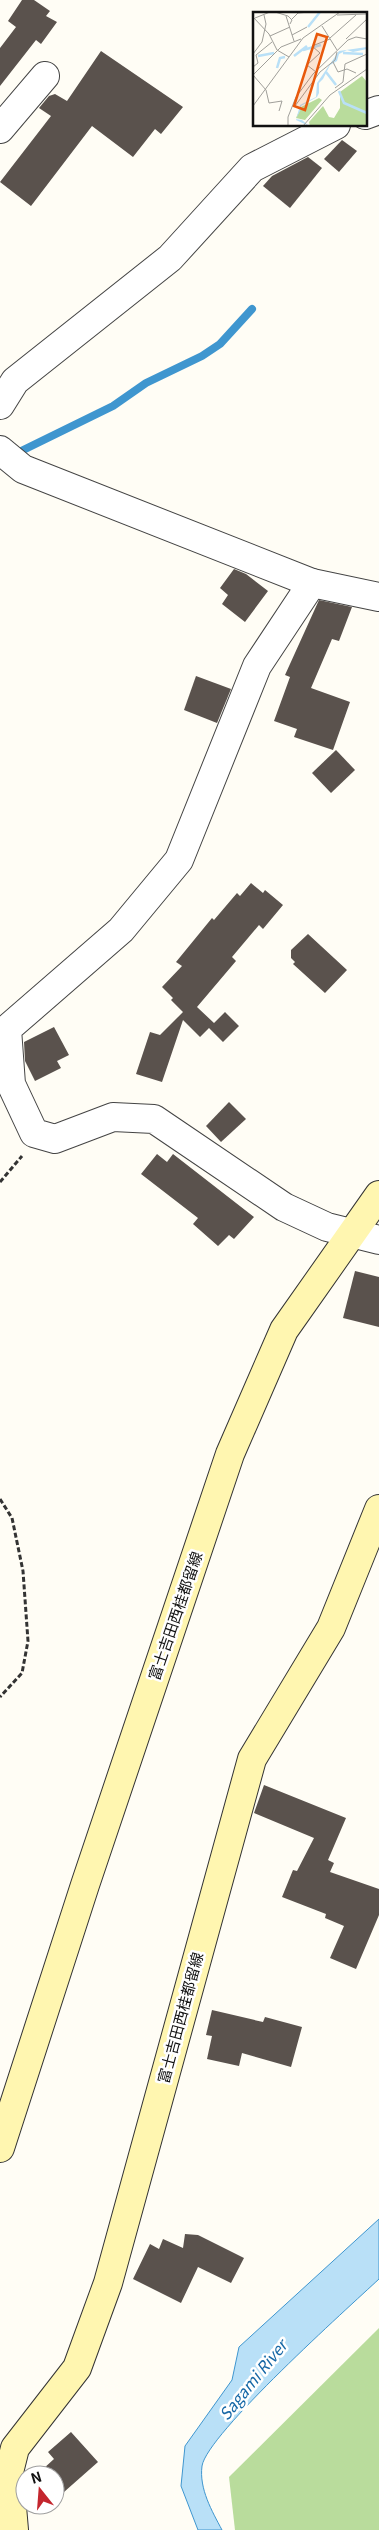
<svg xmlns="http://www.w3.org/2000/svg" width="379" height="2530" font-family="Georgia,'Noto Sans JP',serif">
  <rect width="100%" height="100%" fill="#fffdf5"/>
  <!-- forest -->
  <path fill="#b9dc9c" d="M 379,2328 L 379,2530 L 235,2530 L 229,2477 Z"/>
  <!-- water -->
  <path fill="#b9e0f7" stroke="#3f96cf" d="M 379,2219 L 379,2279 C 349,2307 207,2434 202,2466 C 199,2489 212,2511 222,2530 L 198,2530 L 181,2486 L 185,2446 L 232,2380 L 239,2347 Z"/>
  <g fill="none" stroke-linecap="round" stroke-linejoin="round">
    <!-- stream -->
    <path stroke="#3f96cf" stroke-width="8" d="M 13,455 L 113,406 L 146,383 L 202,356 L 220,344 L 252,309"/>
  </g>
  <!-- building -->
  <g fill="#5a524d">
    <path d="M 22,0 L 34,0 L 50,11 L 46,16 L 57,22 L 41,44 L 36,40 L 0,86 L 0,48 L 16,27 L 8,21 Z"/>
    <path d="M 101,51 L 183,107 L 161,134 L 155,129 L 133,157 L 92,126 L 31,206 L 0,182 L 51,116 L 39,108 L 49,96 L 55,94 L 67,101 Z"/>
    <path d="M 342,140 L 357,151 L 339,172 L 324,159 Z"/>
    <path d="M 308,157 L 322,168 L 290,208 L 263,186 L 272,176 Z"/>
    <path d="M 234,569 L 246,574 L 268,591 L 245,622 L 222,604 L 228,595 L 220,588 Z"/>
    <path d="M 319,600 L 352,607 L 339,641 L 332,639 L 311,688 L 350,702 L 333,750 L 294,737 L 297,729 L 274,721 L 290,677 L 285,675 Z"/>
    <path d="M 196,676 L 231,689 L 217,723 L 184,710 Z"/>
    <path d="M 336,750 L 355,770 L 331,793 L 312,773 Z"/>
    <path d="M 251,883 L 263,893 L 265,890 L 283,905 L 263,929 L 259,925 L 232,957 L 236,961 L 197,1007 L 214,1023 L 225,1012 L 239,1026 L 223,1042 L 209,1028 L 200,1037 L 183,1020 L 162,1082 L 136,1074 L 150,1032 L 160,1035 L 183,1012 L 171,1000 L 173,998 L 162,987 L 182,966 L 176,962 L 212,918 L 214,920 L 237,893 L 240,896 Z"/>
    <path d="M 308,934 L 347,970 L 325,993 L 293,964 L 295,962 L 291,958 L 291,950 Z"/>
    <path d="M 54,1027 L 69,1055 L 57,1061 L 61,1068 L 35,1081 L 25,1061 L 24,1042 Z"/>
    <path d="M 229,1102 L 246,1119 L 221,1142 L 206,1126 Z"/>
    <path d="M 157,1154 L 167,1162 L 173,1154 L 254,1217 L 234,1239 L 229,1235 L 218,1246 L 193,1224 L 198,1218 L 141,1174 Z"/>
    <path d="M 355,1271 L 379,1277 L 379,1327 L 343,1318 Z"/>
    <path d="M 264,1785 L 346,1818 L 328,1860 L 334,1863 L 330,1872 L 379,1889 L 379,1915 L 356,1969 L 330,1958 L 344,1926 L 325,1918 L 326,1914 L 282,1897 L 293,1870 L 297,1871 L 314,1838 L 254,1813 Z"/>
    <path d="M 212,2010 L 263,2022 L 265,2017 L 302,2027 L 291,2067 L 242,2053 L 239,2066 L 207,2059 L 212,2036 L 206,2035 Z"/>
    <path d="M 185,2234 L 198,2235 L 244,2258 L 231,2283 L 198,2267 L 181,2303 L 133,2279 L 150,2244 L 159,2249 L 163,2239 L 183,2248 Z"/>
    <path d="M 71,2432 L 98,2462 L 64,2492 L 55,2482 L 55,2475 L 49,2475 L 43,2469 L 54,2459 L 48,2452 Z"/>
  </g>
  <g fill="none" stroke-linecap="round" stroke-linejoin="round">
    <defs>
      <g id="street">
        <path d="M 365,115 L 379,110"/>
        <path d="M 0,129 L 45,76"/>
        <path d="M 0,405 L 15,381 L 170,258 L 252,168 L 336,125"/>
        <path d="M 0,450 L 23,469 L 312,583 L 257,666 L 179,860 L 121,930 L 7,1029 L 11,1084 L 34,1133 L 55,1139 L 113,1117 L 154,1119 L 284,1207 L 327,1227 L 379,1240"/>
        <path d="M 312,583 L 379,597"/>
      </g>
      <g id="secondary">
        <path d="M 0,2148 L 85,1885 L 230,1454 L 284,1330 L 379,1195"/>
        <path d="M 14,2530 L 9,2472 L 15,2448 L 77,2368 L 108,2283 L 252,1759 L 331,1628 L 379,1509"/>
      </g>
    </defs>
    <!-- street casing -->
    <use href="#street" stroke="#444" stroke-width="30"/>
    <!-- secondary casing -->
    <use href="#secondary" stroke="#333" stroke-width="30"/>
    <!-- path -->
    <g stroke="#333" stroke-width="3" stroke-dasharray="5 2.5" stroke-linecap="butt">
      <path d="M 0,1182 L 22,1156"/>
      <path d="M 0,1499 L 12,1518 L 23,1571 L 28,1641 L 22,1673 L 0,1697"/>
    </g>
    <!-- street -->
    <use href="#street" stroke="#fff" stroke-width="28"/>
    <!-- secondary -->
    <use href="#secondary" stroke="#fff6b0" stroke-width="28"/>
  </g>
  <g text-anchor="middle" stroke-width="5" stroke-linejoin="round" paint-order="stroke">
    <!-- street labels -->
    <g font-size="15" fill="#111" stroke="#fff">
      <text transform="translate(176 1616) rotate(-71)" y="5">富士吉田西桂都留線</text>
      <text transform="translate(181 2018) rotate(-75)" y="5">富士吉田西桂都留線</text>
    </g>
    <!-- water labels -->
    <g font-size="16" font-style="italic" fill="#1768a6" stroke="#fff">
      <text transform="translate(253 2380) rotate(-51)" y="6">Sagami River</text>
    </g>
  </g>
  <!-- overview -->
  <g transform="translate(253 12)">
    <rect width="114" height="114" fill="#fffdf5"/>
    <path d="M 109,64 L 114,70 L 114,114 L 57,114 L 56,110 L 70,94 L 76,105 L 81,106 L 87,96 L 87,80 ZM 66,86 L 69,88 L 52,108 L 43,106 L 48,95 Z" fill="#b9dc9c"/>
    <path d="M 114,35 L 114,37 L 100,40 L 94,38 L 86,42 L 84,49 L 77,53 L 70,67 L 66,71 L 66,81 L 64,85 L 48,94 L 48,97 L 43,107 L 49,108 L 56,114 L 43,108 L 47,93 L 63,85 L 64,71 L 86,39 Z" fill="#b9e0f7"/>
    <path fill="none" stroke="#b9e0f7" stroke-width="2.5" d="M 55,15 L 67,0M 50,38 L 68,33M 90,41 L 110,42M 5,44 L 21,41M 41,44 L 54,34M 24,56 L 27,46 L 32,45M 73,60 L 83,73M 86,79 L 91,91 L 114,101"/>
    <path fill="none" stroke="#a09f9a" stroke-width="1" d="M 22,0 L 35,4 L 39,8 L 37,12M 84,3 L 114,2M 33,4 L 41,29M 0,5 L 16,22 L 24,38 L 36,45M 2,6 L 17,0M 39,7 L 45,1 L 57,0M 69,14 L 84,38M 39,23 L 54,15M 17,24 L 37,15M 77,26 L 103,3M 93,27 L 114,7M 0,42 L 9,30 L 13,12 L 11,3M 80,50 L 85,60 L 94,57 L 103,61M 0,55 L 5,51 L 3,43 L 19,30M 63,60 L 54,53 L 67,41 L 59,34 L 77,27M 0,63 L 28,35 L 48,27M 0,63 L 13,78 L 16,91 L 29,89 L 26,99M 82,76 L 90,70 L 92,52 L 114,42M 0,94 L 50,26 L 87,0M 42,94 L 67,60 L 82,48 L 84,40M 35,114 L 35,105 L 43,85 L 60,62 L 95,28 L 103,25 L 114,27M 50,114 L 77,83 L 114,57"/>
    <path fill="#e8590c" fill-opacity="0.15" stroke="#e8590c" stroke-width="2.5" d="M 64,22 L 74,25 L 52,98 L 41,94 Z"/>
    <rect width="114" height="114" fill="none" stroke="#111" stroke-width="2.5"/>
  </g>
  <!-- north arrow -->
  <g transform="translate(40 2490) rotate(343)"><circle r="24" fill="#ffffff" stroke="#a0a0a0"/>
  <path d="M0-4L9 19L0 12L-9 19Z" fill="#c4262e"/>
  <text y="-8" font-size="14" font-weight="bold" text-anchor="middle" fill="#111111">N</text>
  </g>
</svg>
